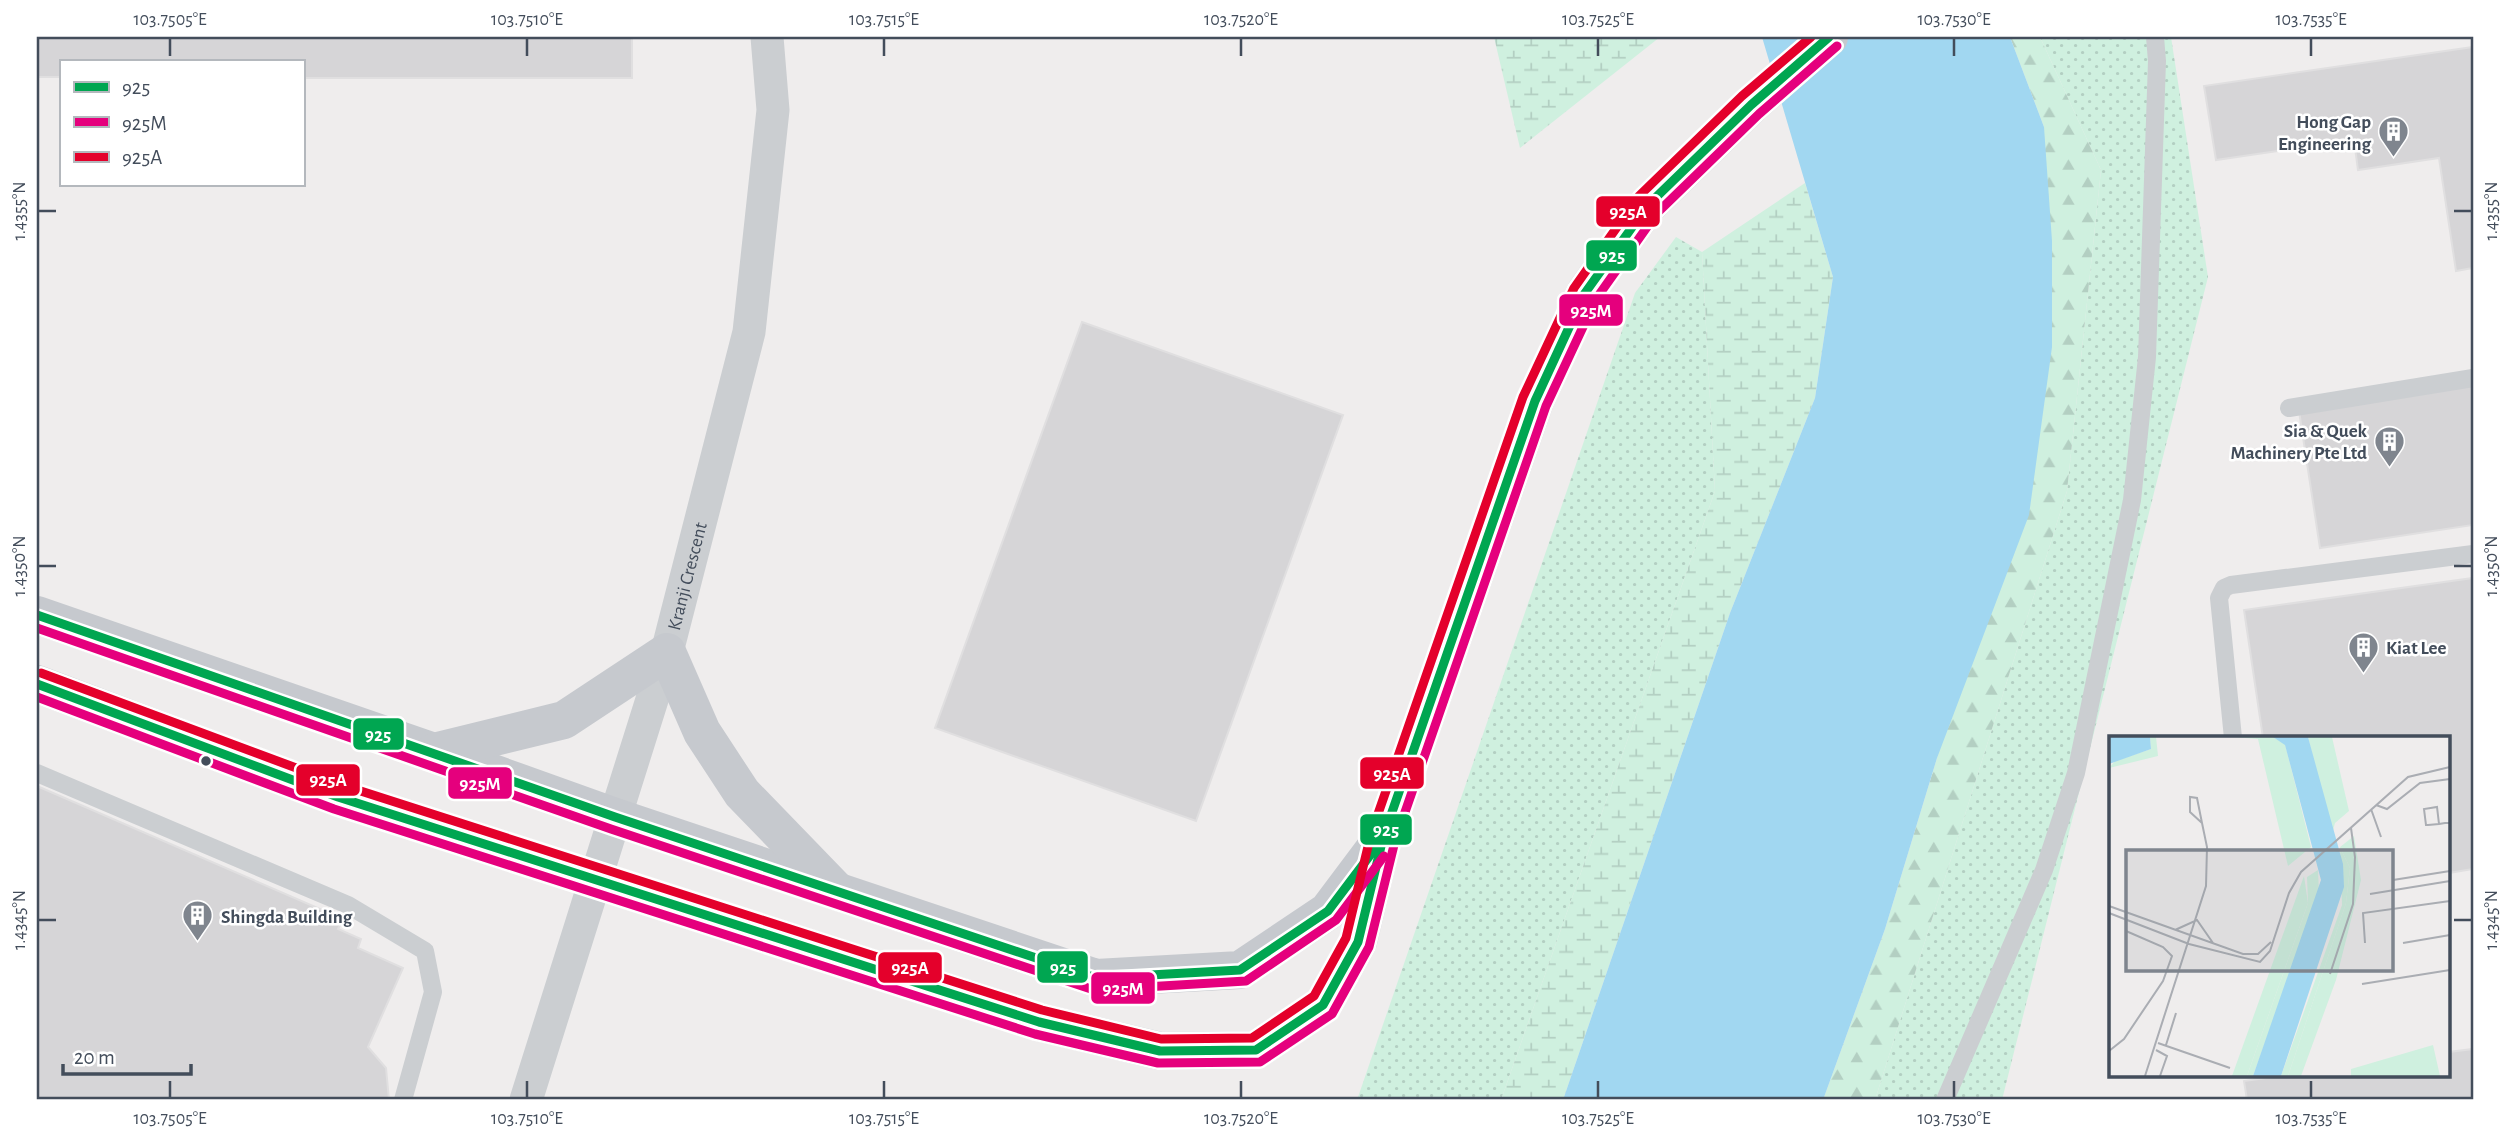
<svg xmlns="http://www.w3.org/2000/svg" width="2510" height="1137" font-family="'Alegreya Sans',sans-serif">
  <defs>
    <pattern id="grass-dots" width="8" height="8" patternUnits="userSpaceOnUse" patternTransform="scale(1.75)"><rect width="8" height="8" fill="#cff0df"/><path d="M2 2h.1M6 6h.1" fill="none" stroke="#b3cfc2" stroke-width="1.8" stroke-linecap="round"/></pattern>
    <pattern id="forest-firs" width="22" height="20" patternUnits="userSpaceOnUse" patternTransform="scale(1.75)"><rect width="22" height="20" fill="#cff0df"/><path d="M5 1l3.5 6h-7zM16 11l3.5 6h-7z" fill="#b3cfc2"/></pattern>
    <pattern id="wetland-marsh" width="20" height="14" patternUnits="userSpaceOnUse" patternTransform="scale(1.75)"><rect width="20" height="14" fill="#cff0df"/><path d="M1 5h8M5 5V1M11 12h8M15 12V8" fill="none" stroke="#b3cfc2"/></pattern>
  </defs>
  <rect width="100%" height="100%" fill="#efeded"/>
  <!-- grass -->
  <g fill="url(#grass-dots)">
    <path d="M 2040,37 L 2171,37 L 2208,277 L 2002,1100 L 1875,1100 L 2067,491 L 2101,170 Z"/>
    <path d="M 1676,237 L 1702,252 L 1715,491 L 1501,1100 L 1357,1100 L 1635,293 Z"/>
  </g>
  <!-- forest -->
  <path fill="url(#forest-firs)" d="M 2010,37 L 2040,37 L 2101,170 L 2067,491 L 1875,1100 L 1823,1100 L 1885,929 L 1937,758 L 2044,127 Z"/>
  <!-- wetland -->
  <g fill="url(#wetland-marsh)">
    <path d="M 1494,37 L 1660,37 L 1520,148 Z"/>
    <path d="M 1805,183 L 1833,277 L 1815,398 L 1730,613 L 1563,1100 L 1501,1100 L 1715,491 L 1702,252 Z"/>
  </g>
  <!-- water -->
  <path fill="#a1d7f1" d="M 1762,37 L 2010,37 L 2044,127 L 2052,241 L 2052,347 L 2029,515 L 1937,758 L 1885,929 L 1823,1100 L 1563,1100 L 1730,613 L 1815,398 L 1833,277 Z"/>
  <!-- building -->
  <g fill="#d6d5d7" stroke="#e0dfe0" stroke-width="2">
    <path d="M 37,37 L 632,37 L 632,78 L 303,78 L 303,61 L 61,61 L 61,77 L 37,77 Z"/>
    <path d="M 2473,47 L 2473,268 L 2456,271 L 2439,158 L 2358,170 L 2354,140 L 2216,160 L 2204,86 Z"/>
    <path d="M 1082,322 L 1343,415 L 1196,821 L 935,728 Z"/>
    <path d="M 2473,384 L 2473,525 L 2320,548 L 2299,411 Z"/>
    <path d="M 2473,578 L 2473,869 L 2449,873 L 2449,738 L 2263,738 L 2244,610 Z"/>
    <path d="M 37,786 L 343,919 L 338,929 L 361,939 L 358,948 L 403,968 L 368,1047 L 386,1068 L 389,1100 L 37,1100 Z"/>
    <path d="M 2473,1049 L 2473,1100 L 2247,1100 L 2244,1081 L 2280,1076 L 2449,1076 L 2449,1052 Z"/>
  </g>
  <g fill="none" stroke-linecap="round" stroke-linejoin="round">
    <!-- service -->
    <g stroke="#cbced1" stroke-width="18">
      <path d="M 2289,408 L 2473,378"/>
      <path d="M 2233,738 L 2219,598 L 2224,588 L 2231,585 L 2473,554"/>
      <path d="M 37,773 L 348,905 L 425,951 L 433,992 L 403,1100"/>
      <path d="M 1945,1100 L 2044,870 L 2076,773 L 2132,500 L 2147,357 L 2157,61 L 2155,37"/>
    </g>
    <!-- minor -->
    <path stroke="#cbced1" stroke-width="33" id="s1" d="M 526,1100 L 667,652 L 749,332 L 773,110 L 767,37"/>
    <!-- primary -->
    <g stroke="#c6c9ce" stroke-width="38">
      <path d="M 37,615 L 434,752 L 615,817 L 1096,978 L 1240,970 L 1328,911 L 1373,851"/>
      <path d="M 37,684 L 338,797 L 1039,1022 L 1160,1051 L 1256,1050 L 1323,1005 L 1358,942 L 1383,838 L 1535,401 L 1585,293 L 1648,205 L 1751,105 L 1829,37"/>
      <path d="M 434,752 L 564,720 L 667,652 L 702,732 L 742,793 L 834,888"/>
    </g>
    <defs>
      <g id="bus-1">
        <path d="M 37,615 L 615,817 L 1096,978 L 1240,970 L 1328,911 L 1374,850"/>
        <path d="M 37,684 L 338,797 L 1039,1022 L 1160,1051 L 1256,1050 L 1323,1005 L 1358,942 L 1383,838 L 1535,401 L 1585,293 L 1648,205 L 1751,105 L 1829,37"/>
      </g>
      <g id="bus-2">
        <path d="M 37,628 L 611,829 L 1094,990 L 1246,981 L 1336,920 L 1384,856"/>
        <path d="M 37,697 L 334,809 L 1035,1034 L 1158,1063 L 1260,1062 L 1332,1014 L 1369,947 L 1395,841 L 1546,406 L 1596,299 L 1657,213 L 1759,114 L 1837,46"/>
      </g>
      <path id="bus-3" d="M 41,673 L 342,785 L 1042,1010 L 1161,1039 L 1252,1038 L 1314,996 L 1346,938 L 1371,834 L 1523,397 L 1574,288 L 1639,196 L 1742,96 L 1811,37"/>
    </defs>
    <!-- bus-1 casing -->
    <use href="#bus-1" stroke="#fff" stroke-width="14"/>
    <!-- bus-2 casing -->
    <use href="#bus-2" stroke="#fff" stroke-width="14"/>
    <!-- bus-3 casing -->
    <use href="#bus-3" stroke="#fff" stroke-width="14"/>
    <!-- bus-1 -->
    <use href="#bus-1" stroke="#00a651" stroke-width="9"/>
    <!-- bus-2 -->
    <use href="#bus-2" stroke="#e5007d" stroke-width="9"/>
    <!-- bus-3 -->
    <use href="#bus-3" stroke="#e4002b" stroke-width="9"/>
  </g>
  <!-- ticks -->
  <path fill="none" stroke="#434d5b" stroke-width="2.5" d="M 170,38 L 170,56M 527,38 L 527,56M 884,38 L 884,56M 1241,38 L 1241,56M 1598,38 L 1598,56M 1954,38 L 1954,56M 2311,38 L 2311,56M 38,211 L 56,211M 2454,211 L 2472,211M 38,566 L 56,566M 2454,566 L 2472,566M 38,920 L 56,920M 2454,920 L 2472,920M 170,1081 L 170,1098M 527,1081 L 527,1098M 884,1081 L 884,1098M 1241,1081 L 1241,1098M 1598,1081 L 1598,1098M 1954,1081 L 1954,1098M 2311,1081 L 2311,1098"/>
  <!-- icons -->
  <defs>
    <symbol id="building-pin" viewBox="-11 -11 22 30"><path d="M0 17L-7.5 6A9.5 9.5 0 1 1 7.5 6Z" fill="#7f858e" stroke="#fff"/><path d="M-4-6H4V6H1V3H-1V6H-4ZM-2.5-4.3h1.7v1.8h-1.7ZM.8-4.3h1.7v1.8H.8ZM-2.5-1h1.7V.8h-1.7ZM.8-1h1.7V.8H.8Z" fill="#fff"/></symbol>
  </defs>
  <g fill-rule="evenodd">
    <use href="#building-pin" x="2376" y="114" width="35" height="47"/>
    <use href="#building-pin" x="2372" y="424" width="35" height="47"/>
    <use href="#building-pin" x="2346" y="630" width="35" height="47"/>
    <use href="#building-pin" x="180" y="898" width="35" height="47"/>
  </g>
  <!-- markers -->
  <circle fill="#434d5b" stroke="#fff" stroke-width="2.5" cx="206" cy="761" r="6"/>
  <g text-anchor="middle" stroke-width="5" stroke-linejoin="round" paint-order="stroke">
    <!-- poi labels -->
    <g font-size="19" font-weight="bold" fill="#434d5b" stroke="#fff" text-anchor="end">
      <text x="2371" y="128">Hong Gap<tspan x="2371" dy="22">Engineering</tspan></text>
      <text x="2367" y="437">Sia &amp; Quek<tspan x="2367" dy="22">Machinery Pte Ltd</tspan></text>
      <text x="2386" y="654" text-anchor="start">Kiat Lee</text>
      <text x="221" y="923" text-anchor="start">Shingda Building</text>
    </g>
    <!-- street labels -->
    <g font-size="19" fill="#434d5b" stroke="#fff">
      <text dy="7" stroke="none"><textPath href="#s1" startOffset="548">Kranji Crescent</textPath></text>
    </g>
  </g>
  <!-- overview -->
  <g transform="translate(2109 736)">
    <rect width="341" height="341" fill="#efeded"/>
    <path d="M 245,100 L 252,144 L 227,244 L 192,340 L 179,340 L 237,167 L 241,132 L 231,111 ZM 195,140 L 199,167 L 138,340 L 123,340 Z" fill="#cff0df"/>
    <path d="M 231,111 L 241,132 L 237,167 L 179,340 L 172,340 L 233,169 ZM 324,309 L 331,340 L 242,340 L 242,333 Z" fill="#cff0df"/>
    <path d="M 41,1 L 47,1 L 49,20 L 0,32 L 6,25 L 42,13 ZM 124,1 L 164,1 L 176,8 L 202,111 L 179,130 L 149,3 ZM 199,1 L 223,1 L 240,75 L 226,87 L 223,98 ZM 209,134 L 210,157 L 144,340 L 138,340 L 199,167 L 198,141 Z" fill="#cff0df"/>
    <path d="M 0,1 L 41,1 L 42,13 L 0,28 ZM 164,1 L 199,1 L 234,128 L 235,151 L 172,340 L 144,340 L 212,144 L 176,9 Z" fill="#a1d7f1"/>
    <path fill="none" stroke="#aaadb3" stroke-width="2" d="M 267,69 L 278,73 L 311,47 L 341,43M 262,73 L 272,101M 330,88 L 328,71 L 315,73 L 317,89 L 319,89 L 330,88 L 336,87 L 341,87M 284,144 L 341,135M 261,158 L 341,145M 0,170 L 134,218 L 149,218 L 162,206M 0,177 L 80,208 L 151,226 L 161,215 L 180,157 L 192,136 L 299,41 L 341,31M 66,194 L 88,184 L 104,207M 256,207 L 254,177 L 341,165M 294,207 L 341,199M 221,238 L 244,168 L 246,121 L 242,92M 253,248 L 341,234M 49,307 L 121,332M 57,309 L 67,277M 47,314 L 58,320 L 51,340M 0,315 L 15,303 L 54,245 L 63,220 L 54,211 L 17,195M 36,340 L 97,150 L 98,111 L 93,87 L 88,62 L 81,61 L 81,76 L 93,87"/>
    <path fill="#7f858e" fill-opacity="0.15" stroke="#7f858e" stroke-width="3.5" d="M 17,114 L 284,114 L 284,235 L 17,235 Z"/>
    <rect width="341" height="341" fill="none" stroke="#434d5b" stroke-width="3.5"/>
  </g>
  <g stroke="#fff" stroke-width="2.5">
    <rect x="1595" y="195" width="66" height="33" rx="7" fill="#e4002b"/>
    <rect x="1585" y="239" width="53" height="33" rx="7" fill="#00a651"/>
    <rect x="1558" y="293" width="66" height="34" rx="7" fill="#e5007d"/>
    <rect x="352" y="717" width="53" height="34" rx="7" fill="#00a651"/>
    <rect x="1359" y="756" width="66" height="34" rx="7" fill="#e4002b"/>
    <rect x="295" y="763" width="66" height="34" rx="7" fill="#e4002b"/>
    <rect x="447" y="766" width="66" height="34" rx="7" fill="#e5007d"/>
    <rect x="1359" y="813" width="54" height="33" rx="7" fill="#00a651"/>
    <rect x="1036" y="950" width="53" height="34" rx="7" fill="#00a651"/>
    <rect x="877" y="951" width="66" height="33" rx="7" fill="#e4002b"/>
    <rect x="1090" y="971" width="66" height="34" rx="7" fill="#e5007d"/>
  </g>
  <g font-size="19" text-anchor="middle" font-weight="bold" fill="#fff">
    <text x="1628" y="218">925A</text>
    <text x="1612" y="262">925</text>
    <text x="1591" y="317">925M</text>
    <text x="378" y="741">925</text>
    <text x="1392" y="780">925A</text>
    <text x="328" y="786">925A</text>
    <text x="480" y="790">925M</text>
    <text x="1386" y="836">925</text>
    <text x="1063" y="974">925</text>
    <text x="910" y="974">925A</text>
    <text x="1123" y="995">925M</text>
  </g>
  <!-- border -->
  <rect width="2510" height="1137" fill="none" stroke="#ffffff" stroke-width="77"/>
  <!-- legend -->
  <rect x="60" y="60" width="245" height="126" fill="#ffffff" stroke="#b4b8bd" stroke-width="2"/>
  <rect x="74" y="82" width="35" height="10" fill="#00a651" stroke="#b4b8bd" stroke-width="2"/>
  <text x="122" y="94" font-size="21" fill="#434d5b">925</text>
  <rect x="74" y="117" width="35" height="10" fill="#e5007d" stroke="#b4b8bd" stroke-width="2"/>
  <text x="122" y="130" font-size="21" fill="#434d5b">925M</text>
  <rect x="74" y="152" width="35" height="10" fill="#e4002b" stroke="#b4b8bd" stroke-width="2"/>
  <text x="122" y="164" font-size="21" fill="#434d5b">925A</text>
  <!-- scale -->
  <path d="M63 1064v10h128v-10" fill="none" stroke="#434d5b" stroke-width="3.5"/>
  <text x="74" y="1064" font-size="21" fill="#434d5b" stroke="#ffffff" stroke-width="5" paint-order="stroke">20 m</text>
  <rect x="38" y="38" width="2434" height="1060" fill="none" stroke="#434d5b" stroke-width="2.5"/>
  <g font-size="18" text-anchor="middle" fill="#434d5b">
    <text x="170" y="25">103.7505°E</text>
    <text x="527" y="25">103.7510°E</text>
    <text x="884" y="25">103.7515°E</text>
    <text x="1241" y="25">103.7520°E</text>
    <text x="1598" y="25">103.7525°E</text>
    <text x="1954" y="25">103.7530°E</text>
    <text x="2311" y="25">103.7535°E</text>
    <text transform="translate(19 211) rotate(-90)" y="6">1.4355°N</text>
    <text transform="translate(2491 211) rotate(-90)" y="6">1.4355°N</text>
    <text transform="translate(19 566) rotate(-90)" y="6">1.4350°N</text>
    <text transform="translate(2491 566) rotate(-90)" y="6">1.4350°N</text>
    <text transform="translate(19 920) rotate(-90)" y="6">1.4345°N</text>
    <text transform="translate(2491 920) rotate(-90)" y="6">1.4345°N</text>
    <text x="170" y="1124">103.7505°E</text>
    <text x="527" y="1124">103.7510°E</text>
    <text x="884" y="1124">103.7515°E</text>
    <text x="1241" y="1124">103.7520°E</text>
    <text x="1598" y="1124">103.7525°E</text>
    <text x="1954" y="1124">103.7530°E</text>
    <text x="2311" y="1124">103.7535°E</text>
  </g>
</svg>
